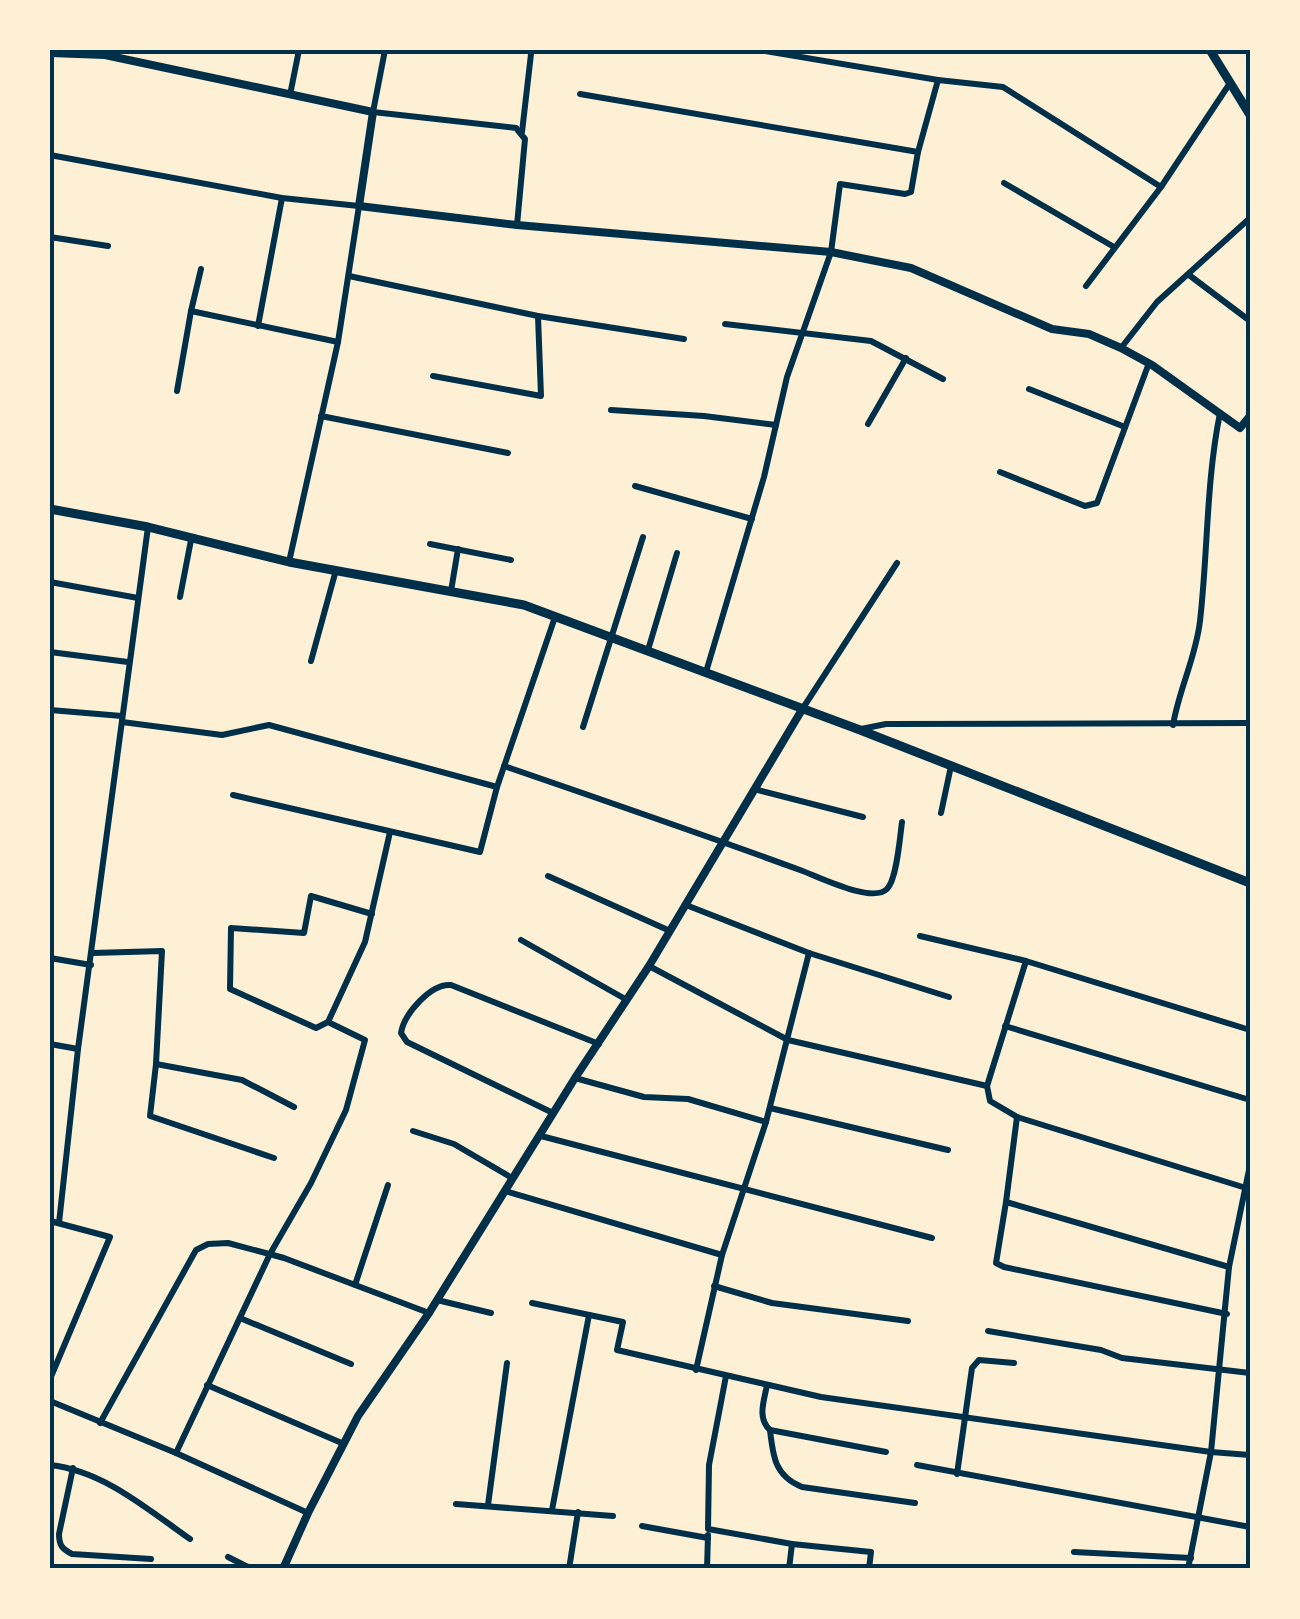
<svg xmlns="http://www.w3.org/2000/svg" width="1300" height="1619" font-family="Inter,sans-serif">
  <rect width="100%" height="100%" fill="#fdf0d5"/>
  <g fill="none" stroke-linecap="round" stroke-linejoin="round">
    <!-- minor -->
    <g stroke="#003049" stroke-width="6">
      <path d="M 385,50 L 373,112 L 516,128 L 525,139 L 517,225"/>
      <path d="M 759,50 L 938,80 L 1003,87 L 1161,187"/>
      <path d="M 580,94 L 918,152 L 938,80"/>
      <path d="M 290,95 L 299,50"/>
      <path d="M 522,132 L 531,54"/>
      <path d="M 50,155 L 282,198 L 359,206 L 338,342 L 289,562"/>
      <path d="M 1004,183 L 1114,247"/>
      <path d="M 50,237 L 108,246"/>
      <path d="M 201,269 L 191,311 L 338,342"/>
      <path d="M 1189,275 L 1250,321"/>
      <path d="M 349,276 L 538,316 L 684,339"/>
      <path d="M 1086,286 L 1161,187 L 1230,83"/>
      <path d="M 725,324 L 871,341 L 943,379"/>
      <path d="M 258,326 L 282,198"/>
      <path d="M 1121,348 L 1157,302 L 1250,218"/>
      <path d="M 433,376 L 541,396 L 538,316"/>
      <path d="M 1029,389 L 1125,427"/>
      <path d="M 177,391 L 191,311"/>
      <path d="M 611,410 L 704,416 L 776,425"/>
      <path d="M 321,416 L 508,453"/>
      <path d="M 868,424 L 906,358"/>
      <path d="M 1000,472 L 1085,506 L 1097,503 L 1149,363"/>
      <path d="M 635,486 L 752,519"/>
      <path d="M 430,544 L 511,560"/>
      <path d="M 50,582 L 138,598"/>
      <path d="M 451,591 L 458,549"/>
      <path d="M 180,597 L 191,540"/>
      <path d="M 648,650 L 677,553"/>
      <path d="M 50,652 L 128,662"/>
      <path d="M 311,661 L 336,570"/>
      <path d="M 706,672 L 764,477 L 787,377 L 831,252 L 840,184 L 905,194 L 911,192 L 918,152"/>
      <path d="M 803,708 L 897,563"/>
      <path d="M 50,710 L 122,716"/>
      <path d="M 122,722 L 222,735 L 269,725 L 497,787"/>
      <path d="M 1173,725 C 1179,689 1196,657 1200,621 C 1208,552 1206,482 1220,413"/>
      <path d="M 583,727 L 643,537"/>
      <path d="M 861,729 L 886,724 L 1250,723"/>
      <path d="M 504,766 C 603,800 702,834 800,870 C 817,876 872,904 887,889 C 897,879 900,836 902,822"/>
      <path d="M 754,789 L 863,817"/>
      <path d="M 233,795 L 480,852 L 497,787 L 555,617"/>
      <path d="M 941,813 L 951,766"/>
      <path d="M 548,876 L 670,931"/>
      <path d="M 686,905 L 809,953 L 949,997"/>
      <path d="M 920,936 L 1026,961 L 1250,1030"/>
      <path d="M 521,940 L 627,1000"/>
      <path d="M 93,953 L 162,951 L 156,1064 L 242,1080 L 294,1107"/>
      <path d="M 50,958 L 91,965"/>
      <path d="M 649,966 L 788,1040 L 987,1086 L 990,1101 L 1017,1117 L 1246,1188"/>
      <path d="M 328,1022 L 365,942 L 390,832"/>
      <path d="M 1005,1026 L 1250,1100"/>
      <path d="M 50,1044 L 78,1049"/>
      <path d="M 156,1064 L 150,1116 L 274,1158"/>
      <path d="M 575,1078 L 644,1097 L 688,1099 L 766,1122"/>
      <path d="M 987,1086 L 1026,961"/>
      <path d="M 770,1108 L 948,1150"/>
      <path d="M 553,1113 L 407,1042 L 401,1033 C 404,1014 431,983 451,985 L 599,1044"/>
      <path d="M 413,1131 L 454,1144 L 512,1178"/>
      <path d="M 541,1136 L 932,1238"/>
      <path d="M 505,1191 L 722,1255"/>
      <path d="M 1006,1202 L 1017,1117"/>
      <path d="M 50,1221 L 110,1237 L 50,1379"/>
      <path d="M 59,1223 L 78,1049 L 148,527"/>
      <path d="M 355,1285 L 388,1185"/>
      <path d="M 714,1286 L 772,1303 L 908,1321"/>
      <path d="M 437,1300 L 491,1313"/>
      <path d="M 532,1303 L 623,1322 L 617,1350 L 821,1397 L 1211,1452 L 1250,1455"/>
      <path d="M 1227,1314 L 1004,1267 L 996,1263 L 1006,1202 L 1229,1267"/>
      <path d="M 240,1318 L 351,1364"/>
      <path d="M 988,1331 L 1101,1350 L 1122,1358 L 1250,1373"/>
      <path d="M 696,1370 L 722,1255 L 766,1122 L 809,953"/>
      <path d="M 726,1376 L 709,1465 L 708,1529 L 792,1544 L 871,1552 L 869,1569"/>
      <path d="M 207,1385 L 344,1444"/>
      <path d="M 767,1385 C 764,1401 757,1418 770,1430 L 886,1452"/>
      <path d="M 50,1401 L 176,1453 L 308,1513"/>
      <path d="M 100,1423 L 196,1250 L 208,1244 L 228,1243 L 284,1258 L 429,1313"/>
      <path d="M 770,1430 C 773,1457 775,1476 802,1487 L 915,1503"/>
      <path d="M 176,1453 L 270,1254 L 311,1183 L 346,1110 L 365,1040 L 328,1022 L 316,1028 L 230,989 L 231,928 L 304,933 L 311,896 L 372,914"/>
      <path d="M 50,1465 C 104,1471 147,1509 190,1539"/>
      <path d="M 917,1465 L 1250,1527"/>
      <path d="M 73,1468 L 59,1534 C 59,1545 62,1549 72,1554 L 151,1559"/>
      <path d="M 957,1474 L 972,1368 L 979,1360 L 1014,1363"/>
      <path d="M 456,1504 L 613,1516"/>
      <path d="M 488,1505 L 507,1363"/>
      <path d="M 552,1510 L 589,1315"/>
      <path d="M 642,1526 L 708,1538"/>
      <path d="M 1074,1552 L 1191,1558"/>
      <path d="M 228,1557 L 252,1569"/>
      <path d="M 569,1569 L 578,1512"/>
      <path d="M 707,1569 L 708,1535"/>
      <path d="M 789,1569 L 792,1544"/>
      <path d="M 1188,1569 L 1211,1452 L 1229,1267 L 1250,1165"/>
    </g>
    <!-- tertiary -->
    <g stroke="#003049" stroke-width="8">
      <path d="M 50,53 L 105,55 L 373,112 L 359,206 L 517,225 L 831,252 L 911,268 L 1052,329 L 1089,334 L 1121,348 L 1152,365 L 1240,428 L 1250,416"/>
      <path d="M 283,1569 L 308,1513 L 358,1416 L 429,1313 L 575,1078 L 649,966 L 803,708"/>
    </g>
    <!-- secondary -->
    <g stroke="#003049" stroke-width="9">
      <path d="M 1210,50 L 1250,115"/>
      <path d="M 50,509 L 148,527 L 289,562 L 524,605 L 860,730 L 1250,883"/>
    </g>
  </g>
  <!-- border -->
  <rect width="1300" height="1619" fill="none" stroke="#fdf0d5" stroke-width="105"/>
  <rect x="52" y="52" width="1196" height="1514" fill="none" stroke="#003049" stroke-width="4"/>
</svg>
